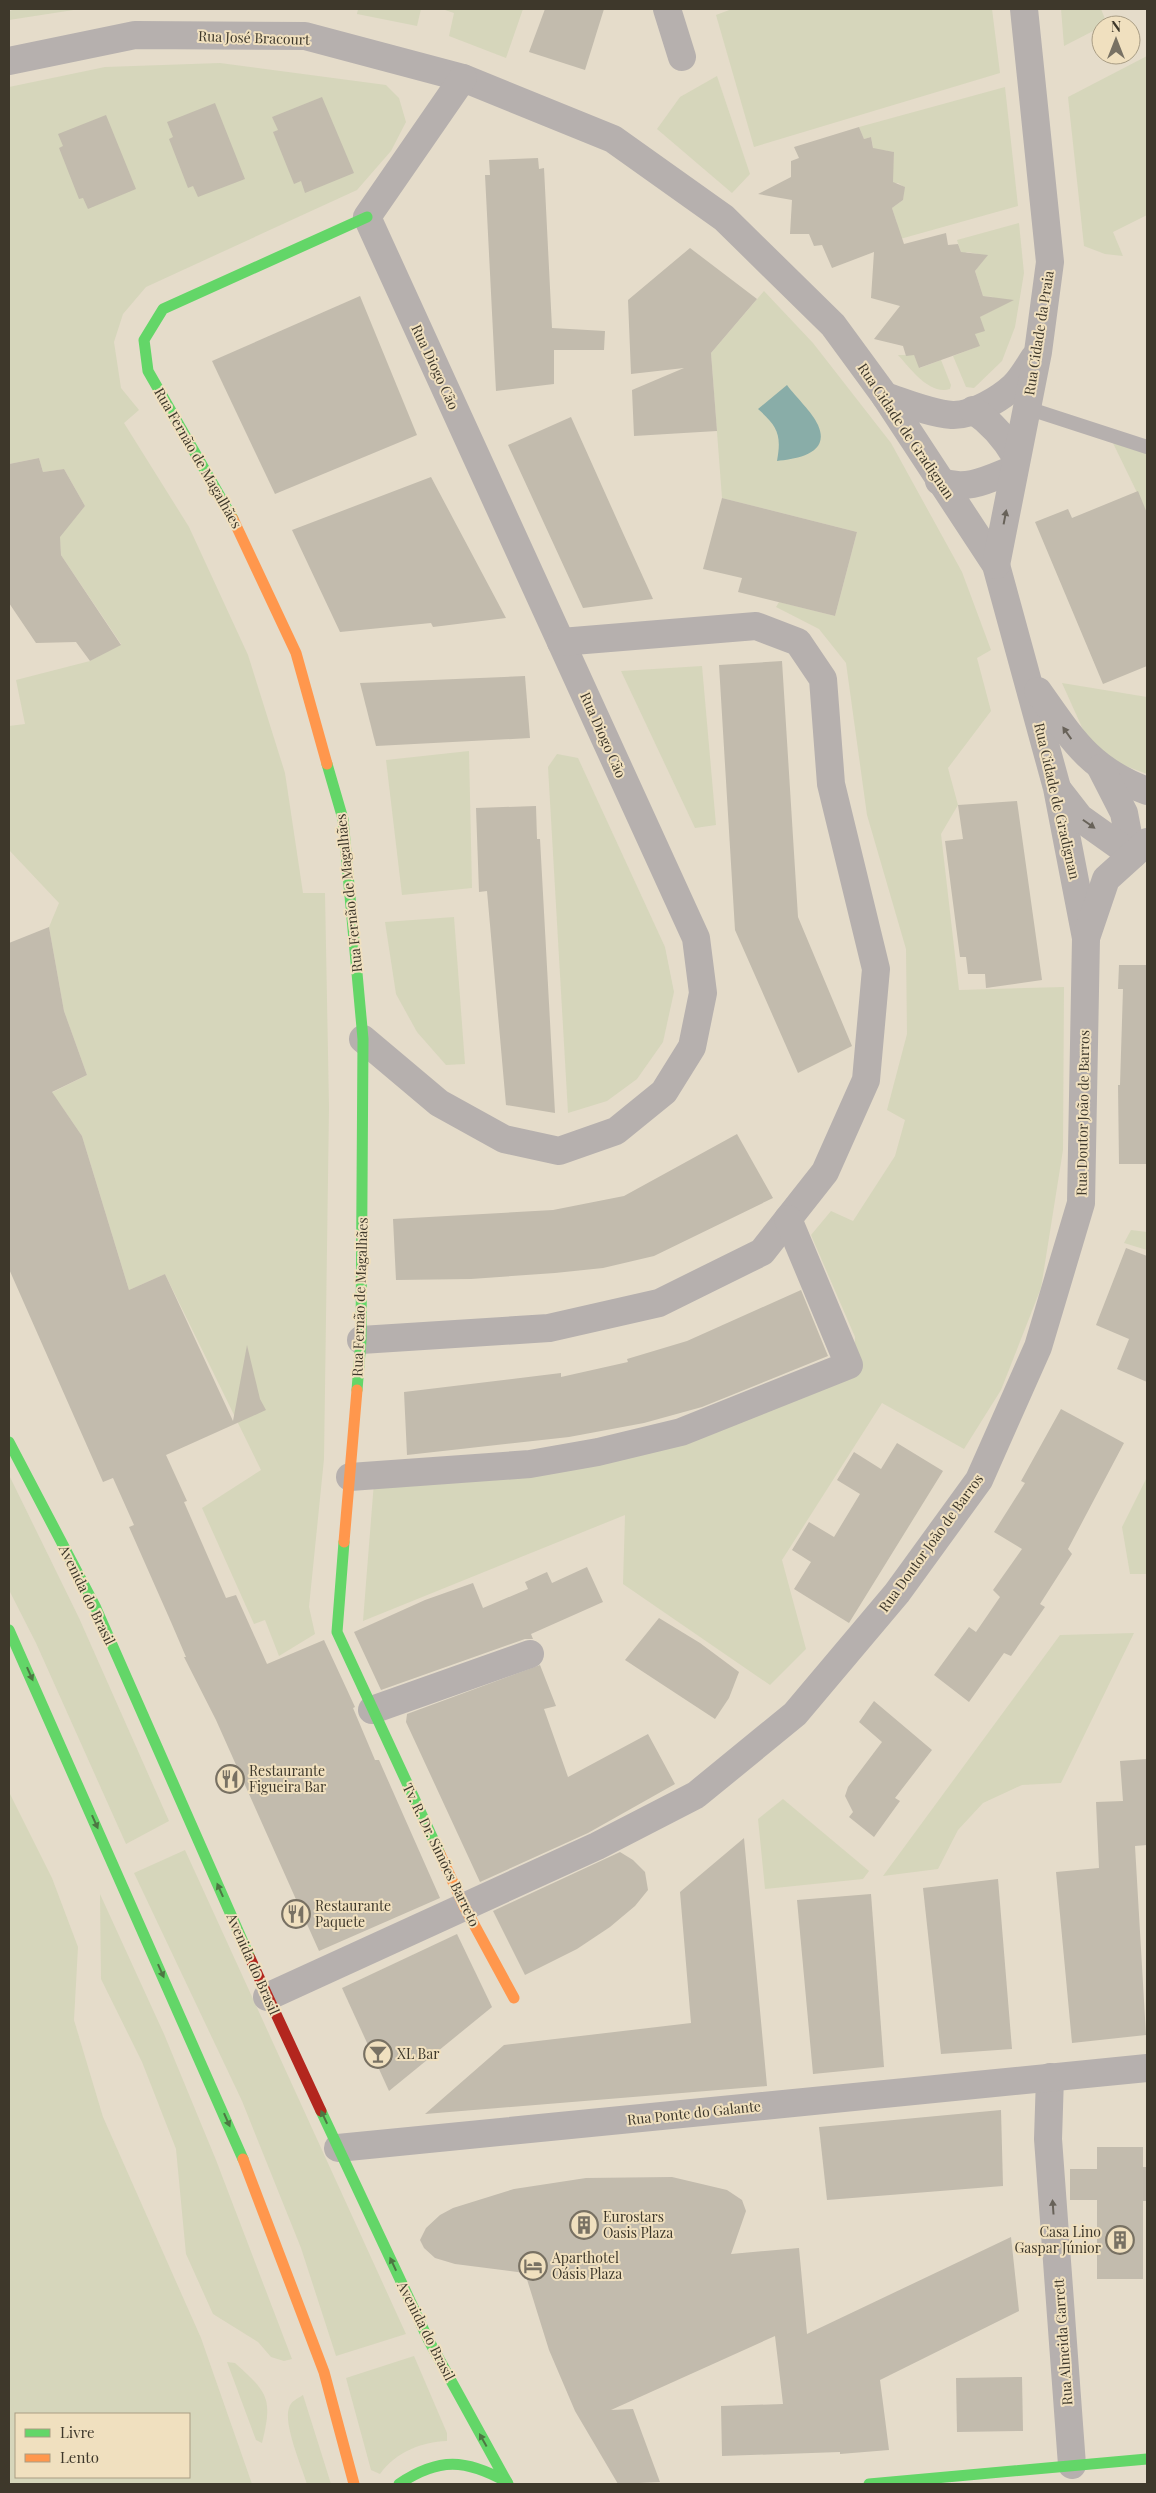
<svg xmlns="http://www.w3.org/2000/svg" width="1156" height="2493" font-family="'Playfair Display',serif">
  <rect width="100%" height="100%" fill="#e5dcca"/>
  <!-- green -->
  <g fill="#d6d6bb" fill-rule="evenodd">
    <path d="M 16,9 L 80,9 L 9,20 L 9,11 Z"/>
    <path d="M 358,9 L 421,9 L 417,26 L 357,14 Z"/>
    <path d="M 442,9 L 523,9 L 506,58 L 449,36 L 454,13 Z"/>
    <path d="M 732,9 L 992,9 L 1000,73 L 754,147 L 716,15 Z"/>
    <path d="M 1061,9 L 1101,9 L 1107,24 L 1101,25 L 1101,27 L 1064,46 Z"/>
    <path d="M 1147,56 L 1147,215 L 1113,232 L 1123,256 L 1105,254 L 1084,246 L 1068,97 Z"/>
    <path d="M 220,63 L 386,85 L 399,98 L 406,122 L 391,151 L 357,190 L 146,287 L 123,314 L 114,342 L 121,388 L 139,410 L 124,423 L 189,527 L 248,655 L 285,773 L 303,893 L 325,893 L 329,1107 L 324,1459 L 309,1607 L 315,1634 L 279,1656 L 265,1620 L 254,1624 L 202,1508 L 261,1470 L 165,1274 L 129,1290 L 82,1136 L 60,1104 L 47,1095 L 87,1075 L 64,1011 L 49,927 L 59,903 L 9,850 L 9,726 L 25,724 L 16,680 L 90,661 L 121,644 L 61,555 L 59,526 L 70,524 L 85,506 L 64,469 L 43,472 L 39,458 L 9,464 L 9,87 L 105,67 Z"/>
    <path d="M 717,76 L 750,174 L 732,193 L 657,129 L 680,97 Z"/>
    <path d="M 1005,87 L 1018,206 L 893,241 L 888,225 L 897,223 L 892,208 L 903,200 L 904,187 L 898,183 L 892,184 L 894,152 L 882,150 L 874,152 L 871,137 L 864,139 L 859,127 Z"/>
    <path d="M 1019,223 L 1024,273 L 1015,327 L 1002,361 L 974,388 L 966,387 L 953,356 L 979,346 L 975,334 L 980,317 L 995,309 L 993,297 L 983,296 L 975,271 L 982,262 L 978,254 L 967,252 L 962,255 L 957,240 Z"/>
    <path d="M 764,291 L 813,343 L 891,443 L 962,572 L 991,650 L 977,658 L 991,711 L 948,768 L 958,805 L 941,834 L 959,990 L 1064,987 L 1063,1150 L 1041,1288 L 1001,1390 L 964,1449 L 882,1403 L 782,1560 L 806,1649 L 770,1685 L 623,1584 L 625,1515 L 363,1621 L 374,1482 L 528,1472 L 854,1367 L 855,1337 L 811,1235 L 831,1211 L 853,1221 L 895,1156 L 905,1120 L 887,1110 L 907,1034 L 906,949 L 867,815 L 846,663 L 819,629 L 776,607 L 779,602 L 835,616 L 857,532 L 722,498 L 711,353 Z"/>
    <path d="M 898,355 L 914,355 L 920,368 L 941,360 L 951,385 L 950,389 C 929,395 911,369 898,355 Z"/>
    <path d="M 1112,441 L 1147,451 L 1147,513 Z"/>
    <path d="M 702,666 L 716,825 L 695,828 L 621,671 Z"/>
    <path d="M 1062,683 L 1147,697 L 1147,774 L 1094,754 Z"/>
    <path d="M 469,751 L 472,888 L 402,895 L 386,760 Z"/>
    <path d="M 557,754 L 578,758 L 665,947 L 674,992 L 663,1042 L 637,1079 L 607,1101 L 568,1113 L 548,767 Z"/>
    <path d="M 454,917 L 465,1064 L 446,1065 L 417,1032 L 396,994 L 385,922 Z"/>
    <path d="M 1131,1230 L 1147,1232 L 1147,1250 L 1124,1243 Z"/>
    <path d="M 9,1475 L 79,1618 L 169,1821 L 126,1844 L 36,1643 L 9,1590 Z"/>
    <path d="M 1147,1477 L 1147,1574 L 1130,1574 L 1122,1527 Z"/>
    <path d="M 1134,1633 L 1061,1783 L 1022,1785 L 983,1803 L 958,1830 L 938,1869 L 883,1876 L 1060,1635 Z"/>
    <path d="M 9,1792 L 52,1878 L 78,1947 L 74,2020 L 103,2117 L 201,2338 L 252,2484 L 9,2484 ZM 16,2414 L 189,2414 L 189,2477 L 16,2477 Z"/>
    <path d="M 783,1799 L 869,1871 L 863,1879 L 765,1889 L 758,1819 Z"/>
    <path d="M 185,1850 L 406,2334 L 336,2356 L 301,2248 L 242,2101 L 134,1873 Z"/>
    <path d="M 100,1894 L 164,2034 L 216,2160 L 292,2359 L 284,2361 L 271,2357 L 258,2342 L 213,2314 L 186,2254 L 176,2149 L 142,2062 L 101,1979 Z"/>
    <path d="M 414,2356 L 447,2433 L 447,2441 C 421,2442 396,2452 380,2474 L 371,2470 L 346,2378 Z"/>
    <path d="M 227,2362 L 235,2363 C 268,2393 273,2398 262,2443 L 256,2440 Z"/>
    <path d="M 303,2395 L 331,2484 L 307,2484 C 302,2468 283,2423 289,2408 C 291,2401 297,2399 303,2395 Z"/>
  </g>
  <!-- water -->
  <path fill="#89ada8" d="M 787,385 C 795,396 813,413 818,425 C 831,454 796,459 777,461 C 782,434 777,426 758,409 Z"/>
  <!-- building -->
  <g fill="#c2bbad">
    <path d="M 545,9 L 604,9 L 585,70 L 529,52 Z"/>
    <path d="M 322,97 L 354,173 L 305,193 L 301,181 L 294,184 L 273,132 L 278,130 L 272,117 Z"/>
    <path d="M 215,103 L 245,179 L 198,197 L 193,186 L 188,188 L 169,139 L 173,137 L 167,122 Z"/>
    <path d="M 106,115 L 136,189 L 88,209 L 83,198 L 79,199 L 59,148 L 63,146 L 58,134 Z"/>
    <path d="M 859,127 L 864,139 L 871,137 L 873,148 L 894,152 L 893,182 L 905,187 L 903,200 L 892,208 L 904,244 L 946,233 L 948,245 L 958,244 L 961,252 L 988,255 L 975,271 L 983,296 L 1014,300 L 980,317 L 985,331 L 975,334 L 980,346 L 919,368 L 914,355 L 906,356 L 903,346 L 874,339 L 900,306 L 871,298 L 874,252 L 832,268 L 822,245 L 814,246 L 809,234 L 790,234 L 792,200 L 758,194 L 791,177 L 791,161 L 799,158 L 794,147 Z"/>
    <path d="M 538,158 L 539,169 L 544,168 L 552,328 L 605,331 L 604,350 L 554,350 L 554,384 L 496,391 L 485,175 L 490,175 L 489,160 Z"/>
    <path d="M 690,248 L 757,299 L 711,353 L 717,431 L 634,436 L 632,390 L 684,368 L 631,374 L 628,300 Z"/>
    <path d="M 360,296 L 417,435 L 275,494 L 212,361 Z"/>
    <path d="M 571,417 L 623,533 L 653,599 L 583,608 L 508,445 Z"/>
    <path d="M 39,458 L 43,472 L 64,469 L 85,506 L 60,537 L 61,555 L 121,645 L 90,661 L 76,642 L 36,643 L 9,603 L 9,464 Z"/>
    <path d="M 431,477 L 506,618 L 433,627 L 431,623 L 340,632 L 292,530 Z"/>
    <path d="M 1138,491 L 1147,513 L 1147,666 L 1103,684 L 1035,522 L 1068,509 L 1072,518 Z"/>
    <path d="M 722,498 L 857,532 L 835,616 L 738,592 L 742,578 L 703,569 Z"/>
    <path d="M 782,661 L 798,917 L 852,1046 L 798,1073 L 735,930 L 719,665 Z"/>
    <path d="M 525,676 L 530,738 L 376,746 L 360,683 Z"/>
    <path d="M 1017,801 L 1042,980 L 986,988 L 985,974 L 968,974 L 966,957 L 960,957 L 945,841 L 963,839 L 958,805 Z"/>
    <path d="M 536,806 L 537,839 L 540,839 L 555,1113 L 506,1105 L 487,891 L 479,892 L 476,808 Z"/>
    <path d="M 49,927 L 64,1011 L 87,1075 L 52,1092 L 82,1136 L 129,1290 L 165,1274 L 233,1421 L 247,1345 L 260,1399 L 266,1410 L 166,1455 L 187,1501 L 184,1502 L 226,1598 L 236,1595 L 267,1664 L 324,1640 L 355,1707 L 353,1708 L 375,1760 L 379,1760 L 440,1898 L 319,1951 L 216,1720 L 184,1657 L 186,1657 L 171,1622 L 129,1527 L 134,1525 L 113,1478 L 103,1482 L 9,1269 L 9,943 Z"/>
    <path d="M 1119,965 L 1147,965 L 1147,1164 L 1119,1164 L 1118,1085 L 1120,1085 L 1123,989 L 1118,989 Z"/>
    <path d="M 737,1134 L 773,1198 L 654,1256 L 603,1268 L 555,1273 L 471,1279 L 396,1280 L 393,1219 L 553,1210 L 624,1196 Z"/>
    <path d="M 1126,1248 L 1147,1256 L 1147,1382 L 1117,1369 L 1129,1339 L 1096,1325 Z"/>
    <path d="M 801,1290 L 828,1356 L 702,1407 L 644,1423 L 569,1437 L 407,1455 L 404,1392 L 561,1373 L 561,1377 L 628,1362 L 627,1359 L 687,1341 Z"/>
    <path d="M 1061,1409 L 1124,1443 L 1068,1549 L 1072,1554 L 1040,1604 L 1045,1607 L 1011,1656 L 1004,1653 L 969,1702 L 934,1675 L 969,1627 L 976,1632 L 1000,1597 L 993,1590 L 1022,1549 L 994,1532 L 1025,1483 L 1021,1481 Z"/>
    <path d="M 897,1443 L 943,1471 L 849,1623 L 794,1589 L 811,1562 L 792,1550 L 809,1522 L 834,1537 L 860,1494 L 837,1480 L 854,1452 L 881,1469 Z"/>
    <path d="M 587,1567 L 603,1602 L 531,1634 L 533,1639 L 525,1639 L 381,1690 L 354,1632 L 425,1600 L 473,1583 L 483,1608 L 528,1589 L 525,1582 L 547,1572 L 552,1583 Z"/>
    <path d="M 659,1618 L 700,1643 L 739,1672 L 729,1698 L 715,1719 L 625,1660 Z"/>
    <path d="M 540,1665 L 556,1706 L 544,1709 L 568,1777 L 648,1734 L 675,1784 L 588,1833 L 480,1882 L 406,1722 L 407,1714 Z"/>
    <path d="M 874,1701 L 932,1750 L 895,1798 L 900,1801 L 874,1837 L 849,1817 L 853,1812 L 845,1796 L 848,1787 L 882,1742 L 859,1722 Z"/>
    <path d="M 1147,1759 L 1147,1845 L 1135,1846 L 1146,2035 L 1072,2043 L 1056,1872 L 1099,1868 L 1096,1802 L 1123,1801 L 1120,1761 Z"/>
    <path d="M 744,1838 L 767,2086 L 425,2114 L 504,2045 L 691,2023 L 680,1892 Z"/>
    <path d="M 620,1852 L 633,1860 L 645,1872 L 648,1890 L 635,1906 L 610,1927 L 577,1949 L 525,1975 L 493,1911 Z"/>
    <path d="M 998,1879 L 1012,2049 L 941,2054 L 923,1888 Z"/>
    <path d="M 871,1894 L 884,2067 L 813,2074 L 797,1900 Z"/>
    <path d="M 457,1934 L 492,2007 L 389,2091 L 342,1988 Z"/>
    <path d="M 1001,2110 L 1003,2186 L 827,2200 L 819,2127 Z"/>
    <path d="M 1097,2147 L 1143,2147 L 1143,2167 L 1147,2167 L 1147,2201 L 1143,2201 L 1143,2279 L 1097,2279 L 1097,2200 L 1070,2200 L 1070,2169 L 1097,2169 Z"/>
    <path d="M 672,2177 L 727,2190 L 742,2200 L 746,2211 L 731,2254 L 799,2248 L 807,2334 L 1011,2237 L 1019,2311 L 880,2380 L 889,2450 L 840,2454 L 840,2452 L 722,2456 L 721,2406 L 783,2404 L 775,2336 L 611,2410 L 633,2409 L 660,2482 L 618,2484 L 575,2411 L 549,2350 L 525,2273 L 455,2264 L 435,2258 L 424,2248 L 420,2240 L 426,2228 L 440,2215 L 453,2208 L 514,2189 L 586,2178 Z"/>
    <path d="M 1022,2377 L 1023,2431 L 957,2432 L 956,2378 Z"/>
  </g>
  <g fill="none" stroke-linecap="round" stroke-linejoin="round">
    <!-- lane -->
    <path stroke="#b6b0ae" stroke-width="14" d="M 1027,408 L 1147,447"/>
    <!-- street -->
    <g stroke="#b6b0ae" stroke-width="28">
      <path d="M 667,9 L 682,57"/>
      <path d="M 9,61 L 135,35 L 305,36 L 463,78 L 613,139 L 724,218 L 833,325 L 885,396 L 996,565 L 1057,788 L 1086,938"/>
      <path d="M 885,396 C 906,403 929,413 952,415 C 972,416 1000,399 1014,386 C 1022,378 1028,367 1034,358"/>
      <path d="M 973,410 C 992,423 1005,438 1016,457"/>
      <path d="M 939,481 C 966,492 989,479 1014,469"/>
      <path d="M 996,565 L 1038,352 L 1050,262 L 1024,9"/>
      <path d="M 1038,691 C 1072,739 1089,769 1147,791"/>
      <path d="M 1101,768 L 1124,813 L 1132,855"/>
      <path d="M 1059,791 L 1080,818 L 1132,855"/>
      <path d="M 363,1039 L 439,1103 L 504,1139 L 559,1151 L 616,1131 L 664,1092 L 692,1047 L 703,993 L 696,938 L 367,217 L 463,78"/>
      <path d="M 361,1340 L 549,1328 L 659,1303 L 762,1252 L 825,1172 L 866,1080 L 876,969 L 831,784 L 823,679 L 798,642 L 756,626 L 561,642"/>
      <path d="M 350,1477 L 530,1464 L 598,1452 L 681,1432 L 849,1365 L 788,1219"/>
      <path d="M 372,1710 L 530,1654"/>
      <path d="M 267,1997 L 597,1846 L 696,1795 L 795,1714 L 897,1593 L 979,1480 L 1038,1347 L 1081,1203 L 1086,938 L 1106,879 L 1147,842"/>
      <path d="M 1050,2077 L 1048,2139 L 1072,2465"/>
      <path d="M 338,2148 L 1147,2068"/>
    </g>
    <!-- fast -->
    <g stroke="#63d668" stroke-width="11">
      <path d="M 233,519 L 148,371 L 144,340 L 163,309 L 367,217"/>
      <path d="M 327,764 L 343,819 L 363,1039 L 361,1340 L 357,1390"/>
      <path d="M 9,1442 L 95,1606 L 250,1958"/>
      <path d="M 344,1542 L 337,1632 L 440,1854"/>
      <path d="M 9,1630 L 243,2159"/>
      <path d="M 321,2111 L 428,2339 L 508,2484"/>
      <path d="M 399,2484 C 439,2457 466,2459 507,2482"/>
      <path d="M 869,2484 L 1147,2459"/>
    </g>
    <!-- slow -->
    <g stroke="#ff974d" stroke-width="11">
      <path d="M 233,519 L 296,653 L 327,764"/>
      <path d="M 344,1542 L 357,1390"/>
      <path d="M 440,1854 L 464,1906 L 514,1998"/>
      <path d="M 243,2159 L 324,2372 L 354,2484"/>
    </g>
    <!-- jam -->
    <path stroke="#b3261e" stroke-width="11" d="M 250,1958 L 321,2111"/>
  </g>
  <!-- one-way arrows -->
  <defs><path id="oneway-solid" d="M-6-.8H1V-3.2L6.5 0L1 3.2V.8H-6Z" transform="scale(1.25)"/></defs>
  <g fill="#686259">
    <use href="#oneway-solid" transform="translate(1005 517) rotate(-79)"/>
    <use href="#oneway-solid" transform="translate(1067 733) rotate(-125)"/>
    <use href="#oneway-solid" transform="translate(1089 824) rotate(35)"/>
    <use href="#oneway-solid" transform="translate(1053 2207) rotate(-94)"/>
  </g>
  <g fill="#4d7743">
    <use href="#oneway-solid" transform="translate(30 1674) rotate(66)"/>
    <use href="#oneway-solid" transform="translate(95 1822) rotate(66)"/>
    <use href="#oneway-solid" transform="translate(220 1890) rotate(-114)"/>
    <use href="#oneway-solid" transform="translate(161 1971) rotate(66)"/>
    <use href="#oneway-solid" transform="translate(324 2117) rotate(-115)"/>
    <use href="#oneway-solid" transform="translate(227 2120) rotate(66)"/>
    <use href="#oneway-solid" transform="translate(393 2264) rotate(-115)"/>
    <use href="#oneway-solid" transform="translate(483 2440) rotate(-119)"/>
  </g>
  <!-- icons -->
  <defs>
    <symbol id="restaurant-ring" viewBox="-11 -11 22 22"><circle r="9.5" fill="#f0e0bf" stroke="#787163" stroke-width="1.5"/><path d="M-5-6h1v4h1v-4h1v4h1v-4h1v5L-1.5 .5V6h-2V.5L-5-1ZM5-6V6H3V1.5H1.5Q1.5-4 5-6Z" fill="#787163"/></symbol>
    <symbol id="bar-ring" viewBox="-11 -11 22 22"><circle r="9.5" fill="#f0e0bf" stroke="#787163" stroke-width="1.5"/><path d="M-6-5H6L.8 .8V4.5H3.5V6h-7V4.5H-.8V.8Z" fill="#787163"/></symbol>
    <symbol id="building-ring" viewBox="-11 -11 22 22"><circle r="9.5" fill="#f0e0bf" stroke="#787163" stroke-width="1.5"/><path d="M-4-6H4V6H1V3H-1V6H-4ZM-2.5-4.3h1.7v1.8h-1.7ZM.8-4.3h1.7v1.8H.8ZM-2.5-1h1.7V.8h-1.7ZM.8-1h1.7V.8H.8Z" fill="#787163"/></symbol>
    <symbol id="hotel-ring" viewBox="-11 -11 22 22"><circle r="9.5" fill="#f0e0bf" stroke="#787163" stroke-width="1.5"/><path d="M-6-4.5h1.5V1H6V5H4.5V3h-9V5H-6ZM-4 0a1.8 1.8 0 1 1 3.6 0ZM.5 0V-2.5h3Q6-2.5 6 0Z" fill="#787163"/></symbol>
  </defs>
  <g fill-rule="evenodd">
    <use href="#restaurant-ring" x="214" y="1763" width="32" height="32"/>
    <use href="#restaurant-ring" x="280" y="1898" width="32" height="32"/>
    <use href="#bar-ring" x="362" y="2038" width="32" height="32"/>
    <use href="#building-ring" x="568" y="2209" width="32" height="32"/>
    <use href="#building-ring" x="1104" y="2224" width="32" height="32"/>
    <use href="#hotel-ring" x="517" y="2250" width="32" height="32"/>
  </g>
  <g text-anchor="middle" stroke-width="4" stroke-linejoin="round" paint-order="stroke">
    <!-- street labels -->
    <g font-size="14" fill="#3e382b" stroke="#f0e0bf">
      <text transform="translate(254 38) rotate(2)" y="5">Rua José Bracourt</text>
      <text transform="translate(1039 333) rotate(-81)" y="5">Rua Cidade da Praia</text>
      <text transform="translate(435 367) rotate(65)" y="5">Rua Diogo Cão</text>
      <text transform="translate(906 431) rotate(56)" y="5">Rua Cidade de Gradignan</text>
      <text transform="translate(198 458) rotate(60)" y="5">Rua Fernão de Magalhães</text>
      <text transform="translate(603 735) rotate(66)" y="5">Rua Diogo Cão</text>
      <text transform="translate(1057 801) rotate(77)" y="5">Rua Cidade de Gradignan</text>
      <text transform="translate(349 893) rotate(-96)" y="5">Rua Fernão de Magalhães</text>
      <text transform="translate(1083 1113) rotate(-89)" y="5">Rua Doutor João de Barros</text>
      <text transform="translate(360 1297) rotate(-88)" y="5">Rua Fernão de Magalhães</text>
      <text transform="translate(931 1543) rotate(-54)" y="5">Rua Doutor João de Barros</text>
      <text transform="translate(87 1595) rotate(64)" y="5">Avenida do Brasil</text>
      <text transform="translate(441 1855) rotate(64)" y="5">Tv. R. Dr. Simões Barreto</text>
      <text transform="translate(253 1964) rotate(66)" y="5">Avenida do Brasil</text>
      <text transform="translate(694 2113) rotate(-6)" y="5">Rua Ponte do Galante</text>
      <text transform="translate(426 2331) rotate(63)" y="5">Avenida do Brasil</text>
      <text transform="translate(1063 2342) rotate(-94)" y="5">Rua Almeida Garrett</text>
    </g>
    <!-- poi labels -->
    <g font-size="14" fill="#3e382b" stroke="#f0e0bf" text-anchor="start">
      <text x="249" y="1776">Restaurante<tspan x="249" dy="16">Figueira Bar</tspan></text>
      <text x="315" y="1911">Restaurante<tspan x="315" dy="16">Paquete</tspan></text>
      <text x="397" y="2059">XL Bar</text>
      <text x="603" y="2222">Eurostars<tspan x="603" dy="16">Oasis Plaza</tspan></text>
      <text x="1101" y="2237" text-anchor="end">Casa Lino<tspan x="1101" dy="16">Gaspar Júnior</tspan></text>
      <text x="552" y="2263">Aparthotel<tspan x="552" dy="16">Oásis Plaza</tspan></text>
    </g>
  </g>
  <!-- border -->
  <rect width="1156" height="2493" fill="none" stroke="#3e382b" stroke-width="20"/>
  <!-- legend -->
  <rect x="15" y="2413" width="175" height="65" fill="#f0e0bf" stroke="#a99d84"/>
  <rect x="25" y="2429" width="25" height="8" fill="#63d668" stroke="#a99d84"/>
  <text x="60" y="2438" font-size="15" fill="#3e382b">Livre</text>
  <rect x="25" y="2454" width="25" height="8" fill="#ff974d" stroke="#a99d84"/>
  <text x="60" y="2463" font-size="15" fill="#3e382b">Lento</text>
  <!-- north arrow -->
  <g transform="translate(1116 40)"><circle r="24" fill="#f0e0bf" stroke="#a99d84"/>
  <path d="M0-4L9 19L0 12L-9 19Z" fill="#787163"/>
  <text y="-8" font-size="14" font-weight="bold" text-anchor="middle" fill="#3e382b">N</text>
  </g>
</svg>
